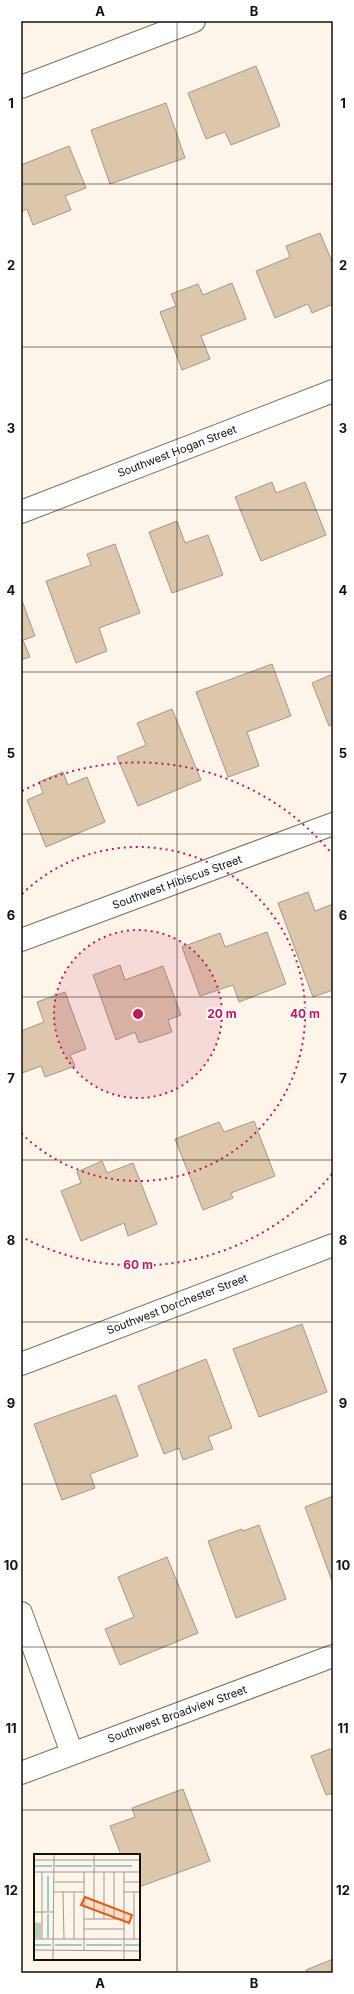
<svg xmlns="http://www.w3.org/2000/svg" width="354" height="1994" font-family="Inter,sans-serif">
  <rect width="100%" height="100%" fill="#fdf5ea"/>
  <!-- building -->
  <g fill="#dcc7ac" stroke="#a49887">
    <path d="M 256,66 L 280,126 L 231,145 L 225,132 L 206,139 L 188,93 Z"/>
    <path d="M 166,103 L 185,158 L 110,184 L 91,130 Z"/>
    <path d="M 69,146 L 86,188 L 65,196 L 71,210 L 33,225 L 27,209 L 21,212 L 21,165 Z"/>
    <path d="M 320,233 L 333,264 L 333,304 L 312,313 L 308,304 L 275,318 L 256,271 L 290,257 L 286,246 Z"/>
    <path d="M 232,283 L 246,319 L 201,336 L 210,359 L 182,370 L 160,312 L 176,306 L 171,294 L 198,284 L 203,295 Z"/>
    <path d="M 272,482 L 276,493 L 305,482 L 326,535 L 261,561 L 235,497 Z"/>
    <path d="M 177,521 L 185,543 L 208,535 L 223,575 L 172,593 L 149,532 Z"/>
    <path d="M 115,544 L 140,613 L 99,628 L 107,651 L 76,663 L 46,581 L 91,565 L 87,554 Z"/>
    <path d="M 21,598 L 35,636 L 23,640 L 30,657 L 21,660 Z"/>
    <path d="M 272,664 L 291,716 L 247,732 L 259,766 L 228,777 L 196,692 Z"/>
    <path d="M 333,674 L 333,724 L 329,726 L 312,683 Z"/>
    <path d="M 172,709 L 201,780 L 138,806 L 117,757 L 146,745 L 137,723 Z"/>
    <path d="M 63,772 L 68,785 L 87,777 L 105,822 L 46,847 L 27,800 L 43,793 L 39,782 Z"/>
    <path d="M 308,892 L 315,911 L 333,904 L 333,990 L 313,997 L 278,903 Z"/>
    <path d="M 267,932 L 286,984 L 239,1002 L 233,985 L 200,996 L 182,947 L 220,933 L 225,947 Z"/>
    <path d="M 120,965 L 125,980 L 163,966 L 181,1015 L 168,1020 L 172,1032 L 139,1043 L 135,1032 L 116,1040 L 93,975 Z"/>
    <path d="M 65,992 L 86,1049 L 70,1055 L 75,1066 L 45,1077 L 41,1066 L 22,1073 L 21,1031 L 44,1022 L 37,1002 Z"/>
    <path d="M 254,1121 L 275,1176 L 231,1193 L 233,1198 L 203,1210 L 175,1139 L 219,1122 L 224,1132 Z"/>
    <path d="M 102,1161 L 107,1173 L 133,1163 L 157,1224 L 128,1236 L 124,1223 L 81,1241 L 61,1191 L 81,1183 L 77,1172 Z"/>
    <path d="M 302,1324 L 327,1392 L 259,1417 L 233,1349 Z"/>
    <path d="M 206,1359 L 232,1428 L 208,1437 L 213,1449 L 183,1460 L 179,1448 L 164,1454 L 138,1386 Z"/>
    <path d="M 116,1395 L 138,1456 L 90,1474 L 95,1488 L 62,1500 L 34,1424 Z"/>
    <path d="M 333,1496 L 333,1581 L 332,1581 L 305,1507 Z"/>
    <path d="M 259,1525 L 286,1599 L 236,1618 L 208,1541 L 242,1529 L 243,1531 Z"/>
    <path d="M 167,1557 L 198,1633 L 120,1665 L 105,1629 L 134,1617 L 118,1577 Z"/>
    <path d="M 333,1748 L 333,1793 L 326,1795 L 311,1756 Z"/>
    <path d="M 183,1789 L 210,1861 L 139,1887 L 139,1855 L 121,1855 L 110,1826 L 135,1817 L 132,1808 Z"/>
    <path d="M 333,1959 L 333,1973 L 307,1973 L 306,1970 Z"/>
  </g>
  <g fill="none" stroke-linecap="round" stroke-linejoin="round">
    <defs>
      <g id="minor">
        <path d="M 21,87 L 194,21"/>
        <path d="M 21,512 L 333,391"/>
        <path d="M 21,940 L 333,824"/>
        <path d="M 21,1364 L 333,1245"/>
        <path d="M 21,1613 L 72,1753"/>
        <path d="M 21,1773 L 333,1656"/>
      </g>
    </defs>
    <!-- minor casing -->
    <use href="#minor" stroke="#7d7161" stroke-width="24"/>
    <!-- minor -->
    <use href="#minor" stroke="#fff" stroke-width="22"/>
  </g>
  <!-- grid -->
  <path fill="none" stroke="#14100a" stroke-width="1" stroke-opacity="0.55" d="M 177,21 L 177,1973M 21,184 L 333,184M 21,347 L 333,347M 21,510 L 333,510M 21,672 L 333,672M 21,834 L 333,834M 21,997 L 333,997M 21,1160 L 333,1160M 21,1322 L 333,1322M 21,1484 L 333,1484M 21,1647 L 333,1647M 21,1810 L 333,1810"/>
  <!-- distance rings -->
  <circle cx="138" cy="1014" r="84" fill="#c2185b" fill-opacity=".12"/>
  <g fill="none" stroke="#c2185b" stroke-width="2" stroke-dasharray="2 4">
    <circle cx="138" cy="1014" r="84"/>
    <path d="M22 894A167 167 0 1 1 22 1134"/>
    <path d="M332 1174A251 251 0 0 1 22 1237M22 791A251 251 0 0 1 332 854"/>
  </g>
  <g text-anchor="middle" stroke-width="3.5" stroke-linejoin="round" paint-order="stroke">
    <!-- street labels -->
    <g font-size="11" fill="#14100a" stroke="#fff">
      <text transform="translate(177 451) rotate(-21)" y="4">Southwest Hogan Street</text>
      <text transform="translate(177 882) rotate(-20)" y="4">Southwest Hibiscus Street</text>
      <text transform="translate(177 1304) rotate(-21)" y="4">Southwest Dorchester Street</text>
      <text transform="translate(177 1714) rotate(-20)" y="4">Southwest Broadview Street</text>
    </g>
  </g>
  <!-- overview -->
  <g transform="translate(34 1854)">
    <rect width="106" height="106" fill="#fdf5ea"/>
    <path d="M 0,68 L 7,69 L 7,84 L 0,84 Z" fill="#bcceb9"/>
    <path fill="none" stroke="#9fc8c9" stroke-width="2" d="M 0,12 L 18,12M 21,12 L 58,12M 61,12 L 98,12M 14,57 L 14,22M 14,84 L 14,60M 0,91 L 17,91M 21,91 L 48,91M 52,91 L 88,91M 91,91 L 106,91"/>
    <path fill="none" stroke="#a09990" stroke-width="1" d="M 60,0 L 60,65M 0,6 L 106,6M 0,18 L 106,18M 50,18 L 50,97M 90,18 L 90,106M 20,28 L 50,28M 90,28 L 106,28M 20,38 L 50,38M 29,38 L 30,85M 90,38 L 106,38M 0,58 L 20,58M 50,65 L 90,65M 70,65 L 70,19M 80,65 L 80,18M 50,75 L 90,75M 0,85 L 106,85M 8,85 L 8,18M 40,85 L 40,38M 100,85 L 100,38M 0,96 L 106,97M 19,106 L 20,0"/>
    <path fill="#e8590c" fill-opacity="0.15" stroke="#e8590c" stroke-width="2" d="M 51,43 L 98,61 L 95,69 L 47,51 Z"/>
    <rect width="106" height="106" fill="none" stroke="#14100a" stroke-width="2"/>
  </g>
  <circle cx="138" cy="1014" r="6" fill="#c2185b" stroke="#fff" stroke-width="2"/>
  <g font-size="12" text-anchor="middle" font-weight="bold" fill="#c2185b" stroke="#fff" stroke-width="3.5" stroke-linejoin="round" paint-order="stroke">
    <text x="222" y="1018">20 m</text>
    <text x="305" y="1018">40 m</text>
    <text x="138" y="1269">60 m</text>
  </g>
  <!-- border -->
  <rect width="354" height="1994" fill="none" stroke="#ffffff" stroke-width="44"/>
  <rect x="22" y="22" width="310" height="1950" fill="none" stroke="#14100a" stroke-width="1.5"/>
  <g font-size="13" text-anchor="middle" font-weight="bold" fill="#14100a">
    <text x="100" y="16">A</text>
    <text x="254" y="16">B</text>
    <text x="11" y="108">1</text>
    <text x="343" y="108">1</text>
    <text x="11" y="270">2</text>
    <text x="343" y="270">2</text>
    <text x="11" y="433">3</text>
    <text x="343" y="433">3</text>
    <text x="11" y="595">4</text>
    <text x="343" y="595">4</text>
    <text x="11" y="758">5</text>
    <text x="343" y="758">5</text>
    <text x="11" y="920">6</text>
    <text x="343" y="920">6</text>
    <text x="11" y="1083">7</text>
    <text x="343" y="1083">7</text>
    <text x="11" y="1245">8</text>
    <text x="343" y="1245">8</text>
    <text x="11" y="1408">9</text>
    <text x="343" y="1408">9</text>
    <text x="11" y="1570">10</text>
    <text x="343" y="1570">10</text>
    <text x="11" y="1733">11</text>
    <text x="343" y="1733">11</text>
    <text x="11" y="1895">12</text>
    <text x="343" y="1895">12</text>
    <text x="100" y="1988">A</text>
    <text x="254" y="1988">B</text>
  </g>
</svg>
